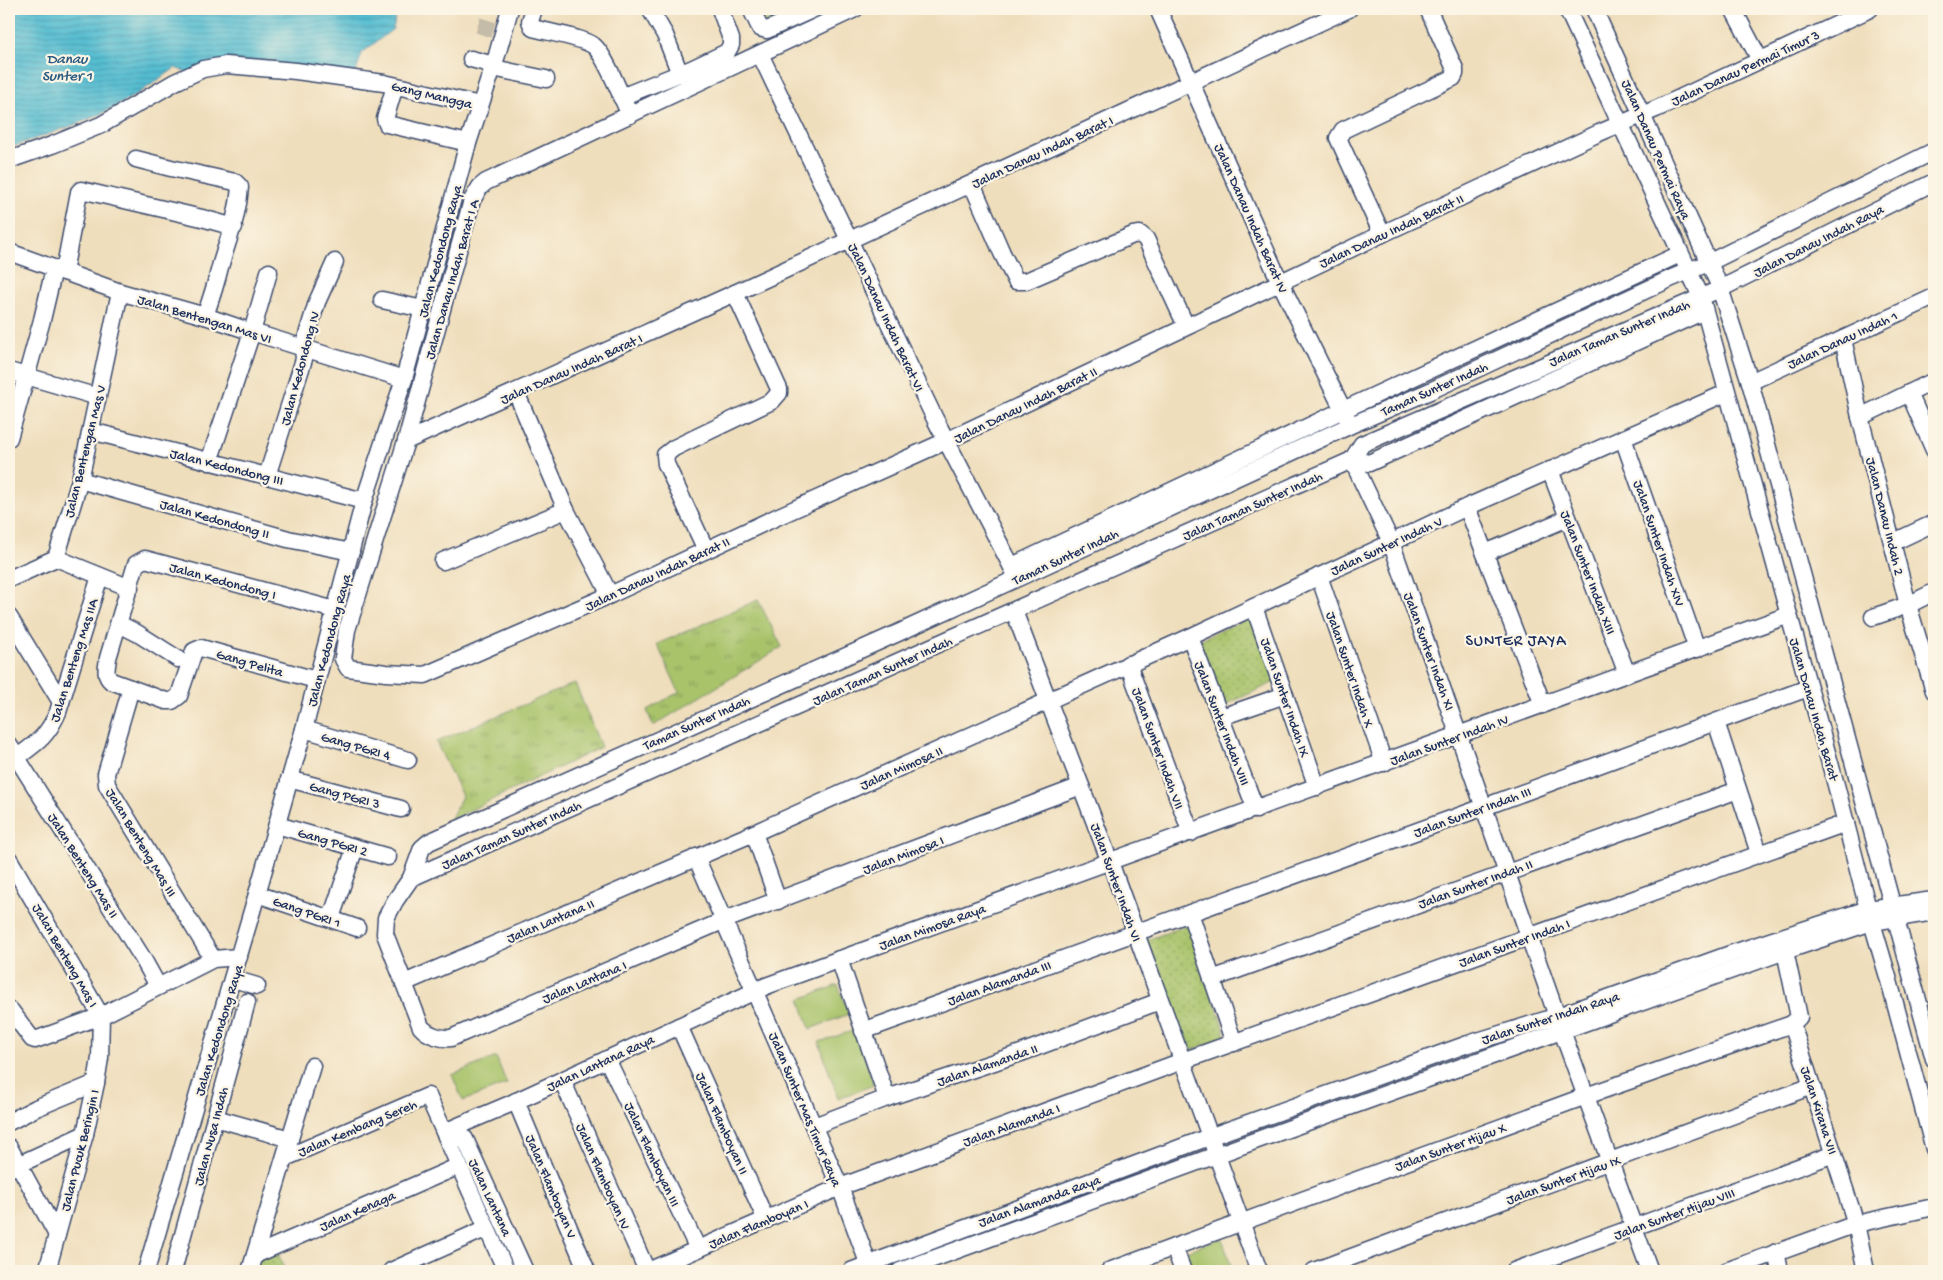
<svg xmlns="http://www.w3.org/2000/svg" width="1943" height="1280" font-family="'Gochi Hand',sans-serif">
  <defs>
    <pattern id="grass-tufts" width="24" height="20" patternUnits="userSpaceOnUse" patternTransform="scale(1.25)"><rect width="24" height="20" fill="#a8c36a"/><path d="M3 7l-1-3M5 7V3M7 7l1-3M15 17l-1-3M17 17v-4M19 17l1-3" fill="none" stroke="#889f5a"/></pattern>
    <pattern id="park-dots" width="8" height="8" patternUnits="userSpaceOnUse" patternTransform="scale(1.25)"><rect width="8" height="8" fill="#a8c36a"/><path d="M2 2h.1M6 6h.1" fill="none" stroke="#889f5a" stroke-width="1.8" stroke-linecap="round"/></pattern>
    <pattern id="water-rules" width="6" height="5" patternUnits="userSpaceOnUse" patternTransform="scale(1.25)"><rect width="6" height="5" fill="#54bdd1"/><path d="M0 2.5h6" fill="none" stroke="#459aad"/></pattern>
  </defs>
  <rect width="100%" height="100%" fill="#fcf5e5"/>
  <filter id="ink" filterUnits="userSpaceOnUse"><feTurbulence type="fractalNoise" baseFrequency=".02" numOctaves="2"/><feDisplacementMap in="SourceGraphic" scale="10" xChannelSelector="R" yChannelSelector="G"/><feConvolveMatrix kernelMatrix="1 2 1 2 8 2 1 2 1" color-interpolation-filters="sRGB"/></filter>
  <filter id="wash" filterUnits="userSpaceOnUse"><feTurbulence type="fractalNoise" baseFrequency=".0096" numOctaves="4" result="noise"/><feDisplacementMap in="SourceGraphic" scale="20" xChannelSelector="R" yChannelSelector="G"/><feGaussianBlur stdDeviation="1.12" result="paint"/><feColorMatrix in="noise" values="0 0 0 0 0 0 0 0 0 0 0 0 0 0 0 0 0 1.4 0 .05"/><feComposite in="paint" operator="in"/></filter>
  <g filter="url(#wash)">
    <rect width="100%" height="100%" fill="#efdebc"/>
    <!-- grass -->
    <g fill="url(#grass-tufts)" stroke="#627964">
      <path d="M 758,600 L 782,647 L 653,726 L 647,710 L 679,692 L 657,644 Z"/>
      <path d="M 575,683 L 601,747 L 450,820 L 462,796 L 436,742 Z"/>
    </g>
    <!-- park -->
    <g fill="url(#park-dots)" stroke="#627964">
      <path d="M 1255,615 L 1279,680 L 1221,707 L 1197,641 Z"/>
      <path d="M 1188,925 L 1227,1037 L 1186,1052 L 1141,942 Z"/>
      <path d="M 277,1251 L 286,1271 L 254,1271 L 258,1257 Z"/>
    </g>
    <!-- pitch -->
    <g fill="#a8c36a" stroke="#627964">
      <path d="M 745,9 L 829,9 L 758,41 Z"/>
      <path d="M 838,985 L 849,1014 L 810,1029 L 800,999 Z"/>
      <path d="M 855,1030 L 874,1085 L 838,1098 L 819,1042 Z"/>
      <path d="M 496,1057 L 507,1084 L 463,1101 L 452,1075 Z"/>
      <path d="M 1222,1238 L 1233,1271 L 1190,1271 L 1183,1252 Z"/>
    </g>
    <!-- water -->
    <path fill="url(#water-rules)" stroke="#387698" d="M 9,9 L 397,9 L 393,29 L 362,53 L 356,72 L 187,72 L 175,68 C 148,88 120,106 89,119 C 63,130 35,138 9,148 Z"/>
  </g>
  <g filter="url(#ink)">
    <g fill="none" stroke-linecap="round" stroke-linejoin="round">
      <!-- minor-tunnel -->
      <path stroke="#c5bba9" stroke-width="16" stroke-dasharray="16 8" stroke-linecap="butt" d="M 478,25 L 503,33"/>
      <defs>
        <g id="minor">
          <path d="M 534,9 L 530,21 L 533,28 C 547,32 584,38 594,46 C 606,56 622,99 630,115"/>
          <path d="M 650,9 L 665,35 L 680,74"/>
          <path d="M 751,9 L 760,28 L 767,30 L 814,9"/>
          <path d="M 855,9 L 486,182 L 480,187 L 472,200 L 406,441 L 347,630 L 343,659 L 348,668 L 386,673 L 425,675 L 610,595 L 779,516 L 946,441 L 1382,234 L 1599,133 L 1656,109 L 1870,9"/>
          <path d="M 1158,9 L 1280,282 L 1348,420"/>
          <path d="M 1567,9 L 1701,297 L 1836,785 L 1868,909 L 1888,977 L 1934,1149"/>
          <path d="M 1594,9 L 1719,285 L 1750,382 L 1934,1059"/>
          <path d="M 1733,9 L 1760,60"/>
          <path d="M 760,54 L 935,419 L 1016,575"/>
          <path d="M 471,59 L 494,65"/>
          <path d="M 493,68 L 546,79"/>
          <path d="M 395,86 L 385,119 L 387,124 L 468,143"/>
          <path d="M 621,97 L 691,69 L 727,52 L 731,45 L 731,39 L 720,9"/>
          <path d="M 136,159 L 171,168 L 235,182 L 240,187 C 238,217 228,239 220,267 C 216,284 211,299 205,316"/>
          <path d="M 9,160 L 52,145 L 101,125 L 175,82 L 203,69 L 226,65 L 296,71 L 384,83 L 480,105"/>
          <path d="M 972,184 L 1002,253 L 1016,281 L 1026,281 L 1133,235 L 1140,234 L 1146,239 L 1186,326"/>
          <path d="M 1382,234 L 1338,138 L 1343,130 L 1453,78 L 1455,74 L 1455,69 L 1428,9"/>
          <path d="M 9,252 L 120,292 L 205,316 L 252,332 L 404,379"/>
          <path d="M 64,272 L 79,192 L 81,190 L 202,218 L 234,227"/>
          <path d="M 382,300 L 423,309"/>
          <path d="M 1843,339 L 1860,417 L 1908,605 L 1934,691"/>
          <path d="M 9,371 L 98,397"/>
          <path d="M 1750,382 L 1934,297"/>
          <path d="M 516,392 L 566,510 L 610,595"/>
          <path d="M 1909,393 L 1934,450"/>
          <path d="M 1860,417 L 1934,381"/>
          <path d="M 91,431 L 364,501"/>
          <path d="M 9,438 L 42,320 L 54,269"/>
          <path d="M 1623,438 L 1697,649"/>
          <path d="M 406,441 L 735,293 L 1349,9"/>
          <path d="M 1352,460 L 1391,542 L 1566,1042 L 1650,1271"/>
          <path d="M 1352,460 L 1362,444 L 1720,289 L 1934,182"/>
          <path d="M 209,462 L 252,332 L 269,272"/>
          <path d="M 1550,470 L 1627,674"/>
          <path d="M 267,476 L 304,359 L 303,348 L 317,302 L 335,262"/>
          <path d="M 80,480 L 288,539 L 351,552"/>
          <path d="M 1467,507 L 1543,705"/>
          <path d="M 1894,542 L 1934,523"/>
          <path d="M 706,550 L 666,464 L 665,455 L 674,448 L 772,401 L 779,393 L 779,389 L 735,293"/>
          <path d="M 1485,553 L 1568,518"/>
          <path d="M 56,558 L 130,588"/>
          <path d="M 443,561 L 566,510"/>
          <path d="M 1012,566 L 1343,410 L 1680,254"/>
          <path d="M 1319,576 L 1384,763"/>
          <path d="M 9,579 L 56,558 L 80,480 L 120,292"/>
          <path d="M 1254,607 L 1317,787"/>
          <path d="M 1014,611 L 1110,862 L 1259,1271"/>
          <path d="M 9,617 L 61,702"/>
          <path d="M 1873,617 L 1908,605 L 1934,592"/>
          <path d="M 119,624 L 137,633 L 178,659"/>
          <path d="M 1190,637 L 1256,810"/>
          <path d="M 1128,664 L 1191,833"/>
          <path d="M 316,680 L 201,648 L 194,651 L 179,696 L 172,701 L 166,701 L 111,681 C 104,675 107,667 108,658 L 136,564 L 145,559 L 335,610"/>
          <path d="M 131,688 L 106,774 L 107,785 L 213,959"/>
          <path d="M 1221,717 L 1285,695"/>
          <path d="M 1716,722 L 1759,853"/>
          <path d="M 304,729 L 408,760"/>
          <path d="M 9,745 L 142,957 L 158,986"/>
          <path d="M 16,758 C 37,743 47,737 58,712 L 100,576"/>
          <path d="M 289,779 L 401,809"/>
          <path d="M 1081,786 L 725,920 L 451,1038 C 440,1039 428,1035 421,1027 L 385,934 L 386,918 L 395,901 L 411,878 L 422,848 L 429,842 L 898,633 L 1351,425 L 1430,391 L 1672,278 L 1708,263 L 1934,151"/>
          <path d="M 277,825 L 388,857"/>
          <path d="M 754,833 L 778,901"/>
          <path d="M 696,857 L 840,1187 L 871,1271"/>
          <path d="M 9,859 L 101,1016 L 100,1058 L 96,1083 L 85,1134 L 47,1271"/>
          <path d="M 411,878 L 1352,460 L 1369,463 L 1704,311"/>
          <path d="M 257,894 L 357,928"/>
          <path d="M 1190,913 L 1234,1043"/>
          <path d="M 331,918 L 355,848"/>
          <path d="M 1785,951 L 1799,1017 L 1792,1024 L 1856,1224 L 1866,1271"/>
          <path d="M 839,959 L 887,1098"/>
          <path d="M 233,979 L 257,986"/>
          <path d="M 1212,979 L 1738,790"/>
          <path d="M 404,983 L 754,833 L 1190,637 L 1467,507 L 1726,393"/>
          <path d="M 9,1012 L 11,1011 L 32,1039 L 35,1040 L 101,1016 L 213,959 L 239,957"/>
          <path d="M 679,1026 L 766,1220"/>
          <path d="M 863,1031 L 1484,807 L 1808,688"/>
          <path d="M 607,1059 L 698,1249"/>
          <path d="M 562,1080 L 647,1271"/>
          <path d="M 516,1101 L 587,1271"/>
          <path d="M 215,1118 L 290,1139"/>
          <path d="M 9,1122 L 36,1108 L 96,1083"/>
          <path d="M 814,1126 L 887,1098 L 1021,1053 L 1160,1001"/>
          <path d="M 444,1132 L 510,1104 L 766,986 L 1789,615"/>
          <path d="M 449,1142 L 462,1137 L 465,1139 L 525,1271"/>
          <path d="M 9,1147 L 57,1235"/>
          <path d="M 285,1158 L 428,1096 L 506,1271"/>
          <path d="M 9,1169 L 85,1134"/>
          <path d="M 1174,1247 L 1183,1271"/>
          <path d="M 1776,1252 L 1780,1271"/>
          <path d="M 255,1255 L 459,1166"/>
          <path d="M 146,1271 L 257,894 L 304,729 L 364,501 L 404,379 L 468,143 L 497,55 L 510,9"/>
          <path d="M 173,1271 L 247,1002"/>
          <path d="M 250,1271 L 312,1066"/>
          <path d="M 391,1271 L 487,1228"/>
          <path d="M 648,1271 L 840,1187 L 1188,1059 L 1846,823"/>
          <path d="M 851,1271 L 1209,1137 L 1468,1044 L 1558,1016 L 1736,952 L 1868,909 L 1934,900"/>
          <path d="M 900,1271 L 1271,1135 L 1785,951 L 1872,922 L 1934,912"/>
          <path d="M 1109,1271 L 1586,1096 L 1792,1024"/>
          <path d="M 1314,1271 L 1812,1086"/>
          <path d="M 1514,1271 L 1834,1154"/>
          <path d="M 1726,1271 L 1856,1224 L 1934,1207"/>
        </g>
      </defs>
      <!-- minor casing -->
      <use href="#minor" stroke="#3b496c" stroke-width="19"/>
      <!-- minor -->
      <use href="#minor" stroke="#fff" stroke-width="16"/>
    </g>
  </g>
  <g text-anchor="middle" stroke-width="4.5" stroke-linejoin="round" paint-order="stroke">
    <!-- street labels -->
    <g font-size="14" fill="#1b2f5e" stroke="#fcf5e5">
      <text transform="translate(1745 67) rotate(-25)" y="5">Jalan Danau Permai Timur 3</text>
      <text transform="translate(432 94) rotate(13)" y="5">Gang Mangga</text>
      <text transform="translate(1657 149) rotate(66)" y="5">Jalan Danau Permai Raya</text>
      <text transform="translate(1042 151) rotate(-25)" y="5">Jalan Danau Indah Barat I</text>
      <text transform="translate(1252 218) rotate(66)" y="5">Jalan Danau Indah Barat IV</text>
      <text transform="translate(1391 230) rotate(-25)" y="5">Jalan Danau Indah Barat II</text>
      <text transform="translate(1818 240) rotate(-27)" y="5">Jalan Danau Indah Raya</text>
      <text transform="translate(439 251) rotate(-75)" y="5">Jalan Kedondong Raya</text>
      <text transform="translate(451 279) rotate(-74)" y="5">Jalan Danau Indah Barat I A</text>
      <text transform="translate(887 317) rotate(65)" y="5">Jalan Danau Indah Barat VI</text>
      <text transform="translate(205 318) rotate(17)" y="5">Jalan Bentengan Mas VI</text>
      <text transform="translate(1619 332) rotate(-23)" y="5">Jalan Taman Sunter Indah</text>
      <text transform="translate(1842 339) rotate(-25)" y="5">Jalan Danau Indah 1</text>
      <text transform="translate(299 368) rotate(-75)" y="5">Jalan Kedondong IV</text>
      <text transform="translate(571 368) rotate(-24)" y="5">Jalan Danau Indah Barat I</text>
      <text transform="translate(1434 388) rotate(-24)" y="5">Taman Sunter Indah</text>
      <text transform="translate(1025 404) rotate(-26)" y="5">Jalan Danau Indah Barat II</text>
      <text transform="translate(84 451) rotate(-76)" y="5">Jalan Bentengan Mas V</text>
      <text transform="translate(227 466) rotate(14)" y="5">Jalan Kedondong III</text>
      <text transform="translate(1252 505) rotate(-24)" y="5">Jalan Taman Sunter Indah</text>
      <text transform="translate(1886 516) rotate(76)" y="5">Jalan Danau Indah 2</text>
      <text transform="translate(215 518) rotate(16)" y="5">Jalan Kedondong II</text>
      <text transform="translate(1660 543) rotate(71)" y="5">Jalan Sunter Indah XIV</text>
      <text transform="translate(1386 545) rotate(-25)" y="5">Jalan Sunter Indah V</text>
      <text transform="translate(1065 556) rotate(-25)" y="5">Taman Sunter Indah</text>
      <text transform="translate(1589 572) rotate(69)" y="5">Jalan Sunter Indah XIII</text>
      <text transform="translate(657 573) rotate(-25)" y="5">Jalan Danau Indah Barat II</text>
      <text transform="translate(223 580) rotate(15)" y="5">Jalan Kedondong I</text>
      <text transform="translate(328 640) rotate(-75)" y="5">Jalan Kedondong Raya</text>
      <text transform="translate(1430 651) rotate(70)" y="5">Jalan Sunter Indah XI</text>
      <text transform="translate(73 660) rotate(-72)" y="5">Jalan Benteng Mas IIA</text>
      <text transform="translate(250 662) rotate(16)" y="5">Gang Pelita</text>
      <text transform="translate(1351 669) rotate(71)" y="5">Jalan Sunter Indah X</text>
      <text transform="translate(882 670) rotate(-24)" y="5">Jalan Taman Sunter Indah</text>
      <text transform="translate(1286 697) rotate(71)" y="5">Jalan Sunter Indah IX</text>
      <text transform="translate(1815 709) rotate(74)" y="5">Jalan Danau Indah Barat</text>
      <text transform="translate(696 722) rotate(-24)" y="5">Taman Sunter Indah</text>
      <text transform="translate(1223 723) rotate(69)" y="5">Jalan Sunter Indah VIII</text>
      <text transform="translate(1449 739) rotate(-20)" y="5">Jalan Sunter Indah IV</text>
      <text transform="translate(356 745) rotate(16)" y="5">Gang PGRI 4</text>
      <text transform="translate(1159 748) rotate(70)" y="5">Jalan Sunter Indah VII</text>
      <text transform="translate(901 767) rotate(-24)" y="5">Jalan Mimosa II</text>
      <text transform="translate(345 794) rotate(15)" y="5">Gang PGRI 3</text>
      <text transform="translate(1472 811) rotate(-20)" y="5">Jalan Sunter Indah III</text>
      <text transform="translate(511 834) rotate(-24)" y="5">Jalan Taman Sunter Indah</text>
      <text transform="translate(333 841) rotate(16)" y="5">Gang PGRI 2</text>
      <text transform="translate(142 842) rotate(59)" y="5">Jalan Benteng Mas III</text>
      <text transform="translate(903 854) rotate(-21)" y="5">Jalan Mimosa I</text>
      <text transform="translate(84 865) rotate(58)" y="5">Jalan Benteng Mas II</text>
      <text transform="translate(1117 882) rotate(70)" y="5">Jalan Sunter Indah VI</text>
      <text transform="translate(1475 883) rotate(-20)" y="5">Jalan Sunter Indah II</text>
      <text transform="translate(307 911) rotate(19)" y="5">Gang PGRI 1</text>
      <text transform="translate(550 920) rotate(-23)" y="5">Jalan Lantana II</text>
      <text transform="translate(932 926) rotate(-20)" y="5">Jalan Mimosa Raya</text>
      <text transform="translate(1514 942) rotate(-20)" y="5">Jalan Sunter Indah I</text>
      <text transform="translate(66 955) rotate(60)" y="5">Jalan Benteng Mas I</text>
      <text transform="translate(584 981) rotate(-23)" y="5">Jalan Lantana I</text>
      <text transform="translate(999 982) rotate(-20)" y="5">Jalan Alamanda III</text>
      <text transform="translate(1550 1017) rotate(-18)" y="5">Jalan Sunter Indah Raya</text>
      <text transform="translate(218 1030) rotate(-73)" y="5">Jalan Kedondong Raya</text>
      <text transform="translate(600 1062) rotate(-25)" y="5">Jalan Lantana Raya</text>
      <text transform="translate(987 1064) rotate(-19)" y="5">Jalan Alamanda II</text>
      <text transform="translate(806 1109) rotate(67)" y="5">Jalan Sunter Mas Timur Raya</text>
      <text transform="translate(1820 1110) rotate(72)" y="5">Jalan Kirana VII</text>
      <text transform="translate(723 1123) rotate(66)" y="5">Jalan Flamboyan II</text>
      <text transform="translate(1011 1124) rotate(-20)" y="5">Jalan Alamanda I</text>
      <text transform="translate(357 1127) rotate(-23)" y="5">Jalan Kembang Sereh</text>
      <text transform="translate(210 1136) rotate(-75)" y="5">Jalan Nusa Indah</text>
      <text transform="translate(1450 1146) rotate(-20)" y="5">Jalan Sunter Hijau X</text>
      <text transform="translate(79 1150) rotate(-76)" y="5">Jalan Pucuk Beringin I</text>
      <text transform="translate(653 1154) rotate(65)" y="5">Jalan Flamboyan III</text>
      <text transform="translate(604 1176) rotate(66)" y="5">Jalan Flamboyan IV</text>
      <text transform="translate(1563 1179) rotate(-20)" y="5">Jalan Sunter Hijau IX</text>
      <text transform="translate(552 1186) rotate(67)" y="5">Jalan Flamboyan V</text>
      <text transform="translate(491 1197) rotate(65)" y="5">Jalan Lantana</text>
      <text transform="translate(1039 1200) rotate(-20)" y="5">Jalan Alamanda Raya</text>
      <text transform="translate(357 1210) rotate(-24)" y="5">Jalan Kenaga</text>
      <text transform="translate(1674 1213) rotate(-20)" y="5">Jalan Sunter Hijau VIII</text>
      <text transform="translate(758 1223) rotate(-23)" y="5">Jalan Flamboyan I</text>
    </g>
    <!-- water labels -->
    <g font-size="15" font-style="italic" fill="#2c5a80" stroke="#fcf5e5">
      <text x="67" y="63">Danau<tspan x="67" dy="17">Sunter 1</tspan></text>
    </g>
    <!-- quarter labels -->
    <g font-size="16" letter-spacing="1" fill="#1b2f5e" stroke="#fcf5e5">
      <text x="1516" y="645">SUNTER JAYA</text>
    </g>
  </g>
  <!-- margin -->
  <rect width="1943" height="1280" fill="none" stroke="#fcf5e5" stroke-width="30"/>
</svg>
